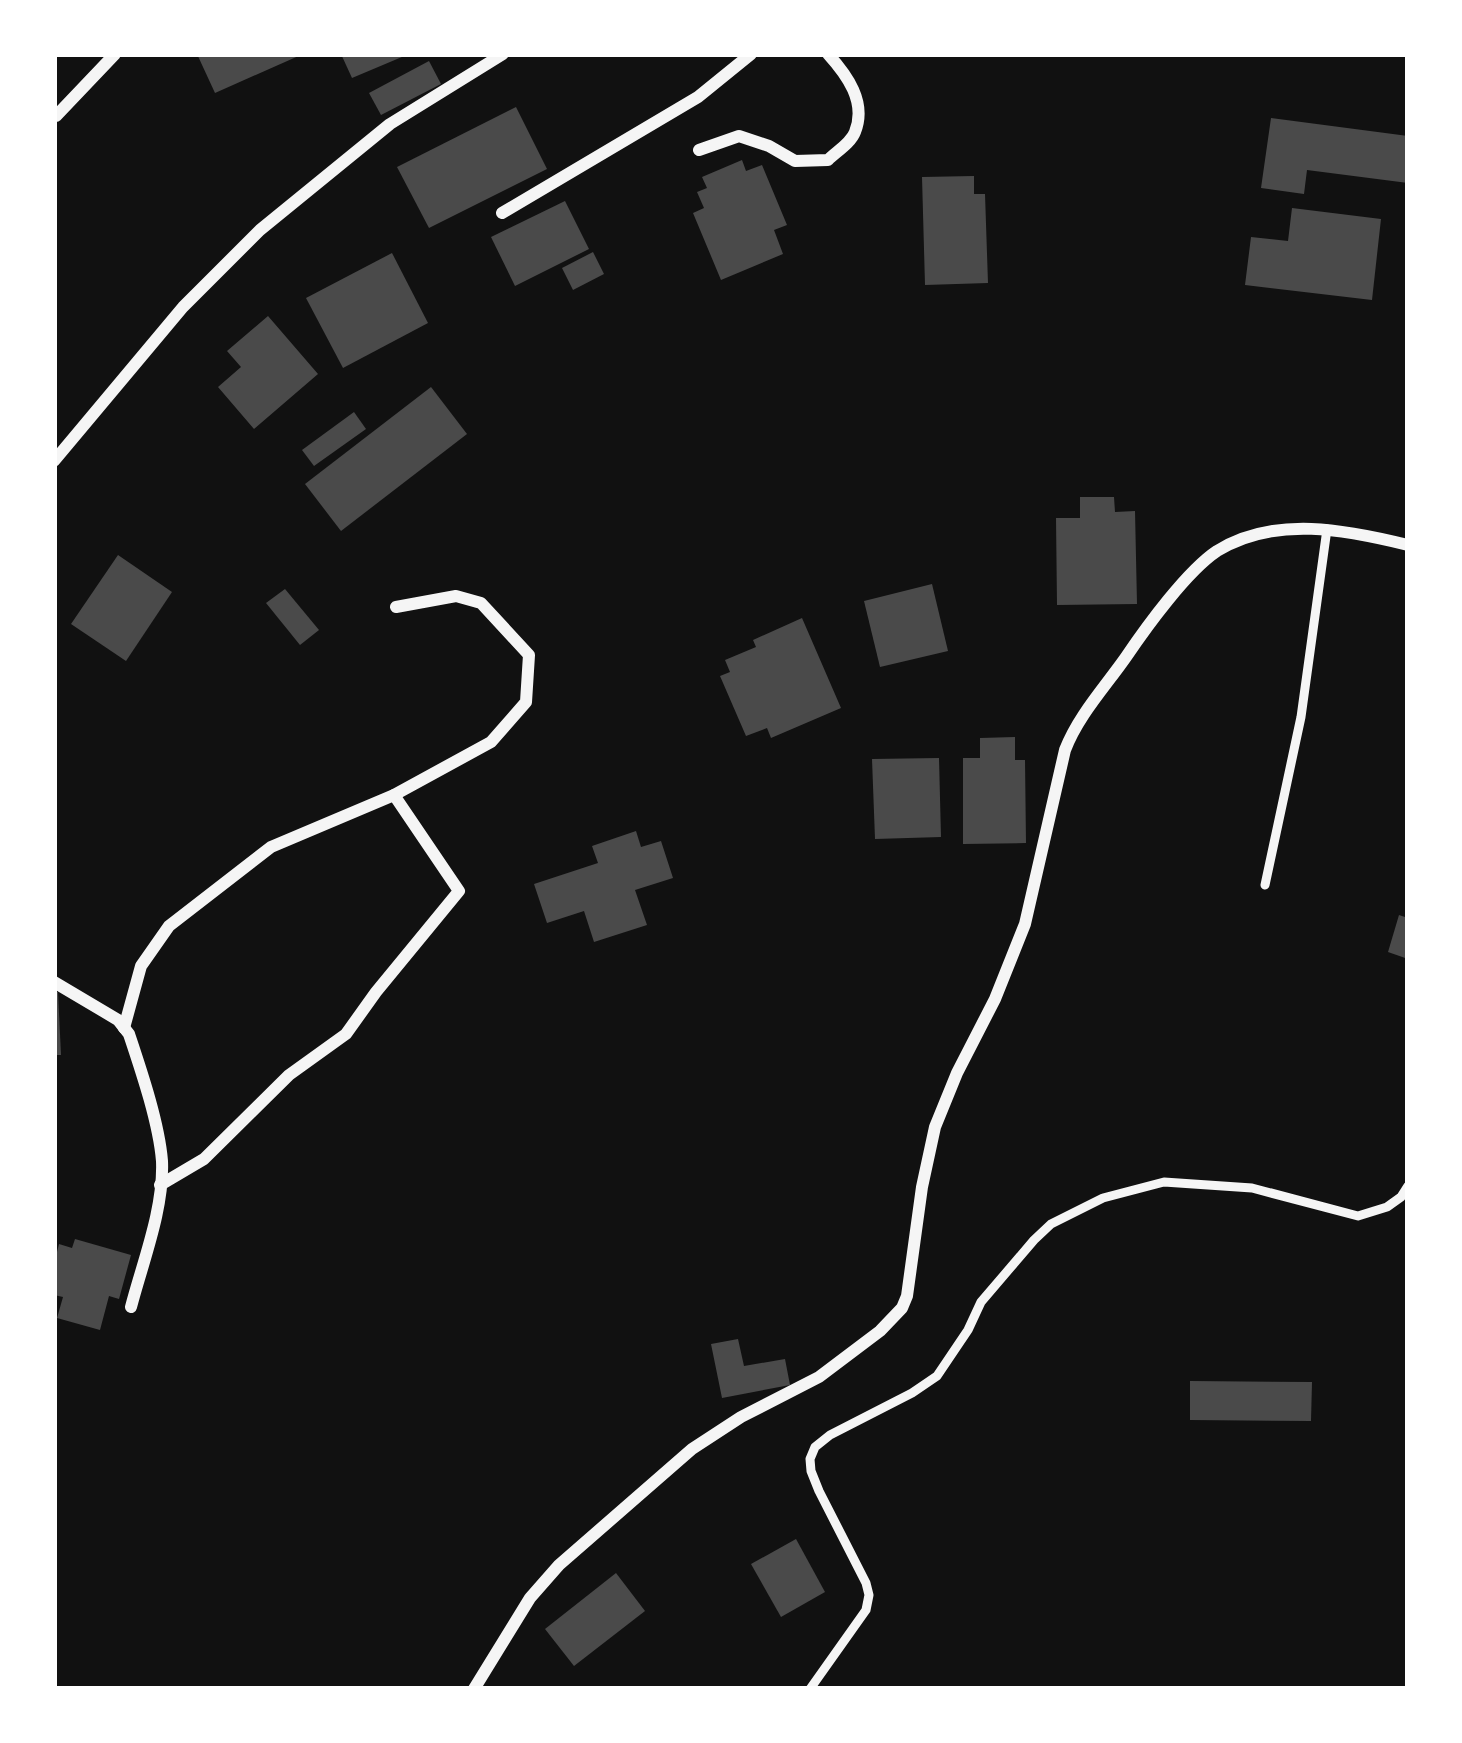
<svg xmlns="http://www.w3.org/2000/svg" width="1462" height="1743" font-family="'Archivo Narrow',sans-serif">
  <rect width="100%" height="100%" fill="#111"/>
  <!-- building -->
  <g fill="#4a4a4a">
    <path d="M 197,54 L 303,54 L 215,93 Z"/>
    <path d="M 341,54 L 409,54 L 352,78 Z"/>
    <path d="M 429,61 L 441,84 L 381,115 L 369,93 Z"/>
    <path d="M 516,107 L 547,169 L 429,228 L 397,167 Z"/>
    <path d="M 1271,118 L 1408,136 L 1408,183 L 1307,170 L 1304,194 L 1261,188 Z"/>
    <path d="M 742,160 L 746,171 L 762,165 L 787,225 L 774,230 L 783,254 L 721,280 L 693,213 L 704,208 L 697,192 L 707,188 L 702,177 Z"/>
    <path d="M 974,176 L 974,194 L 985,194 L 988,283 L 925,285 L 922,177 Z"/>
    <path d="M 565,201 L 589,249 L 515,286 L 491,237 Z"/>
    <path d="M 1292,208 L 1381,219 L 1372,300 L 1245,285 L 1251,237 L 1288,241 Z"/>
    <path d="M 593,252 L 604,274 L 573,290 L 562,268 Z"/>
    <path d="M 392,253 L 428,323 L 343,368 L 306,298 Z"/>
    <path d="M 268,316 L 318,374 L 254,429 L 218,387 L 241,367 L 227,351 Z"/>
    <path d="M 431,387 L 467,434 L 341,531 L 305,484 Z"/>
    <path d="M 354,412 L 366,429 L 314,466 L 302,450 Z"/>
    <path d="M 1080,497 L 1114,497 L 1115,512 L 1135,511 L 1137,604 L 1057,605 L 1056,518 L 1080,518 Z"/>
    <path d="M 118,555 L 172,592 L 126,661 L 71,624 Z"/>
    <path d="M 932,584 L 948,651 L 880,667 L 864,601 Z"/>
    <path d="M 285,589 L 319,630 L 300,645 L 266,603 Z"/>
    <path d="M 802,618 L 841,708 L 771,738 L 767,728 L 746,736 L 720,676 L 730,672 L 725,660 L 756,647 L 753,640 Z"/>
    <path d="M 1015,737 L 1015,760 L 1025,760 L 1026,843 L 963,844 L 963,758 L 980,758 L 980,738 Z"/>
    <path d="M 939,758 L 941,837 L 875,839 L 872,759 Z"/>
    <path d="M 636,831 L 641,847 L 661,841 L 673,878 L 635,890 L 647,925 L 594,942 L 584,911 L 547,923 L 534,884 L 598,863 L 592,846 Z"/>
    <path d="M 1399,915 L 1408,918 L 1408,959 L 1388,952 Z"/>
    <path d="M 54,992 L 58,992 L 61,1055 L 54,1055 Z"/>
    <path d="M 75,1239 L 131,1255 L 119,1299 L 109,1296 L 100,1330 L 57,1318 L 63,1297 L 54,1295 L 54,1264 L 59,1244 L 72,1248 Z"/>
    <path d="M 738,1339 L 744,1366 L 785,1359 L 790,1385 L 722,1398 L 711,1344 Z"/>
    <path d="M 1190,1381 L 1312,1382 L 1311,1421 L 1190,1420 Z"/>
    <path d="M 796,1539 L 825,1592 L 781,1617 L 751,1564 Z"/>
    <path d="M 616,1573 L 645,1611 L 574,1666 L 545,1629 Z"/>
  </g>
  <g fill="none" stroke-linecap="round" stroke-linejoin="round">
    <!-- service -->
    <g stroke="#f5f5f5" stroke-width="9">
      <path d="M 1265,885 L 1301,717 L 1327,529"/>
      <path d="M 810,1689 L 866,1610 L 869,1595 L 866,1583 L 819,1491 L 811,1471 L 810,1459 L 815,1447 L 830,1435 L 912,1393 L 937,1376 L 968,1330 L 981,1302 L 1034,1240 L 1051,1224 L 1103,1198 L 1164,1182 L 1252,1188 L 1358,1216 L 1387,1207 L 1401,1197 L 1408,1186"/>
    </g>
    <!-- minor -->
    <g stroke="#f5f5f5" stroke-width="12">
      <path d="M 56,116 L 115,54"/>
      <path d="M 699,150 L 739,136 L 769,146 L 795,161 L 828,160 C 836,152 851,143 855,132 C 867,102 847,75 828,54"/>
      <path d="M 502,213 L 698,97 L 751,54"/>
      <path d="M 54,461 L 183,307 L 260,230 L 390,124 L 503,54"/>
      <path d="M 54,982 L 118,1020 L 129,1034 C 141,1070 159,1123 162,1161 C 164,1209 143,1261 131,1307"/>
      <path d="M 124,1028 L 141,966 L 169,926 L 271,847 L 394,795 L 491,742 L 526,702 L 529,655 L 481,603 L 456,596 L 396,607"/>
      <path d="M 160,1185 L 204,1159 L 289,1075 L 346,1034 L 376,992 L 459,891 L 394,795"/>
      <path d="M 474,1689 L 530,1598 L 559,1565 L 692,1449 L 741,1417 L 819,1377 L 880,1331 L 902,1308 L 907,1296 L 922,1187 L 935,1127 L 957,1073 L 995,999 L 1025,924 L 1065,750 C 1078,716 1105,687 1126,657 C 1147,626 1187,571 1217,551 C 1275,515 1347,530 1408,545"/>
    </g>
  </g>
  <!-- border -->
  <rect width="1462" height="1743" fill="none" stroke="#ffffff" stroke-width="114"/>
</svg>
